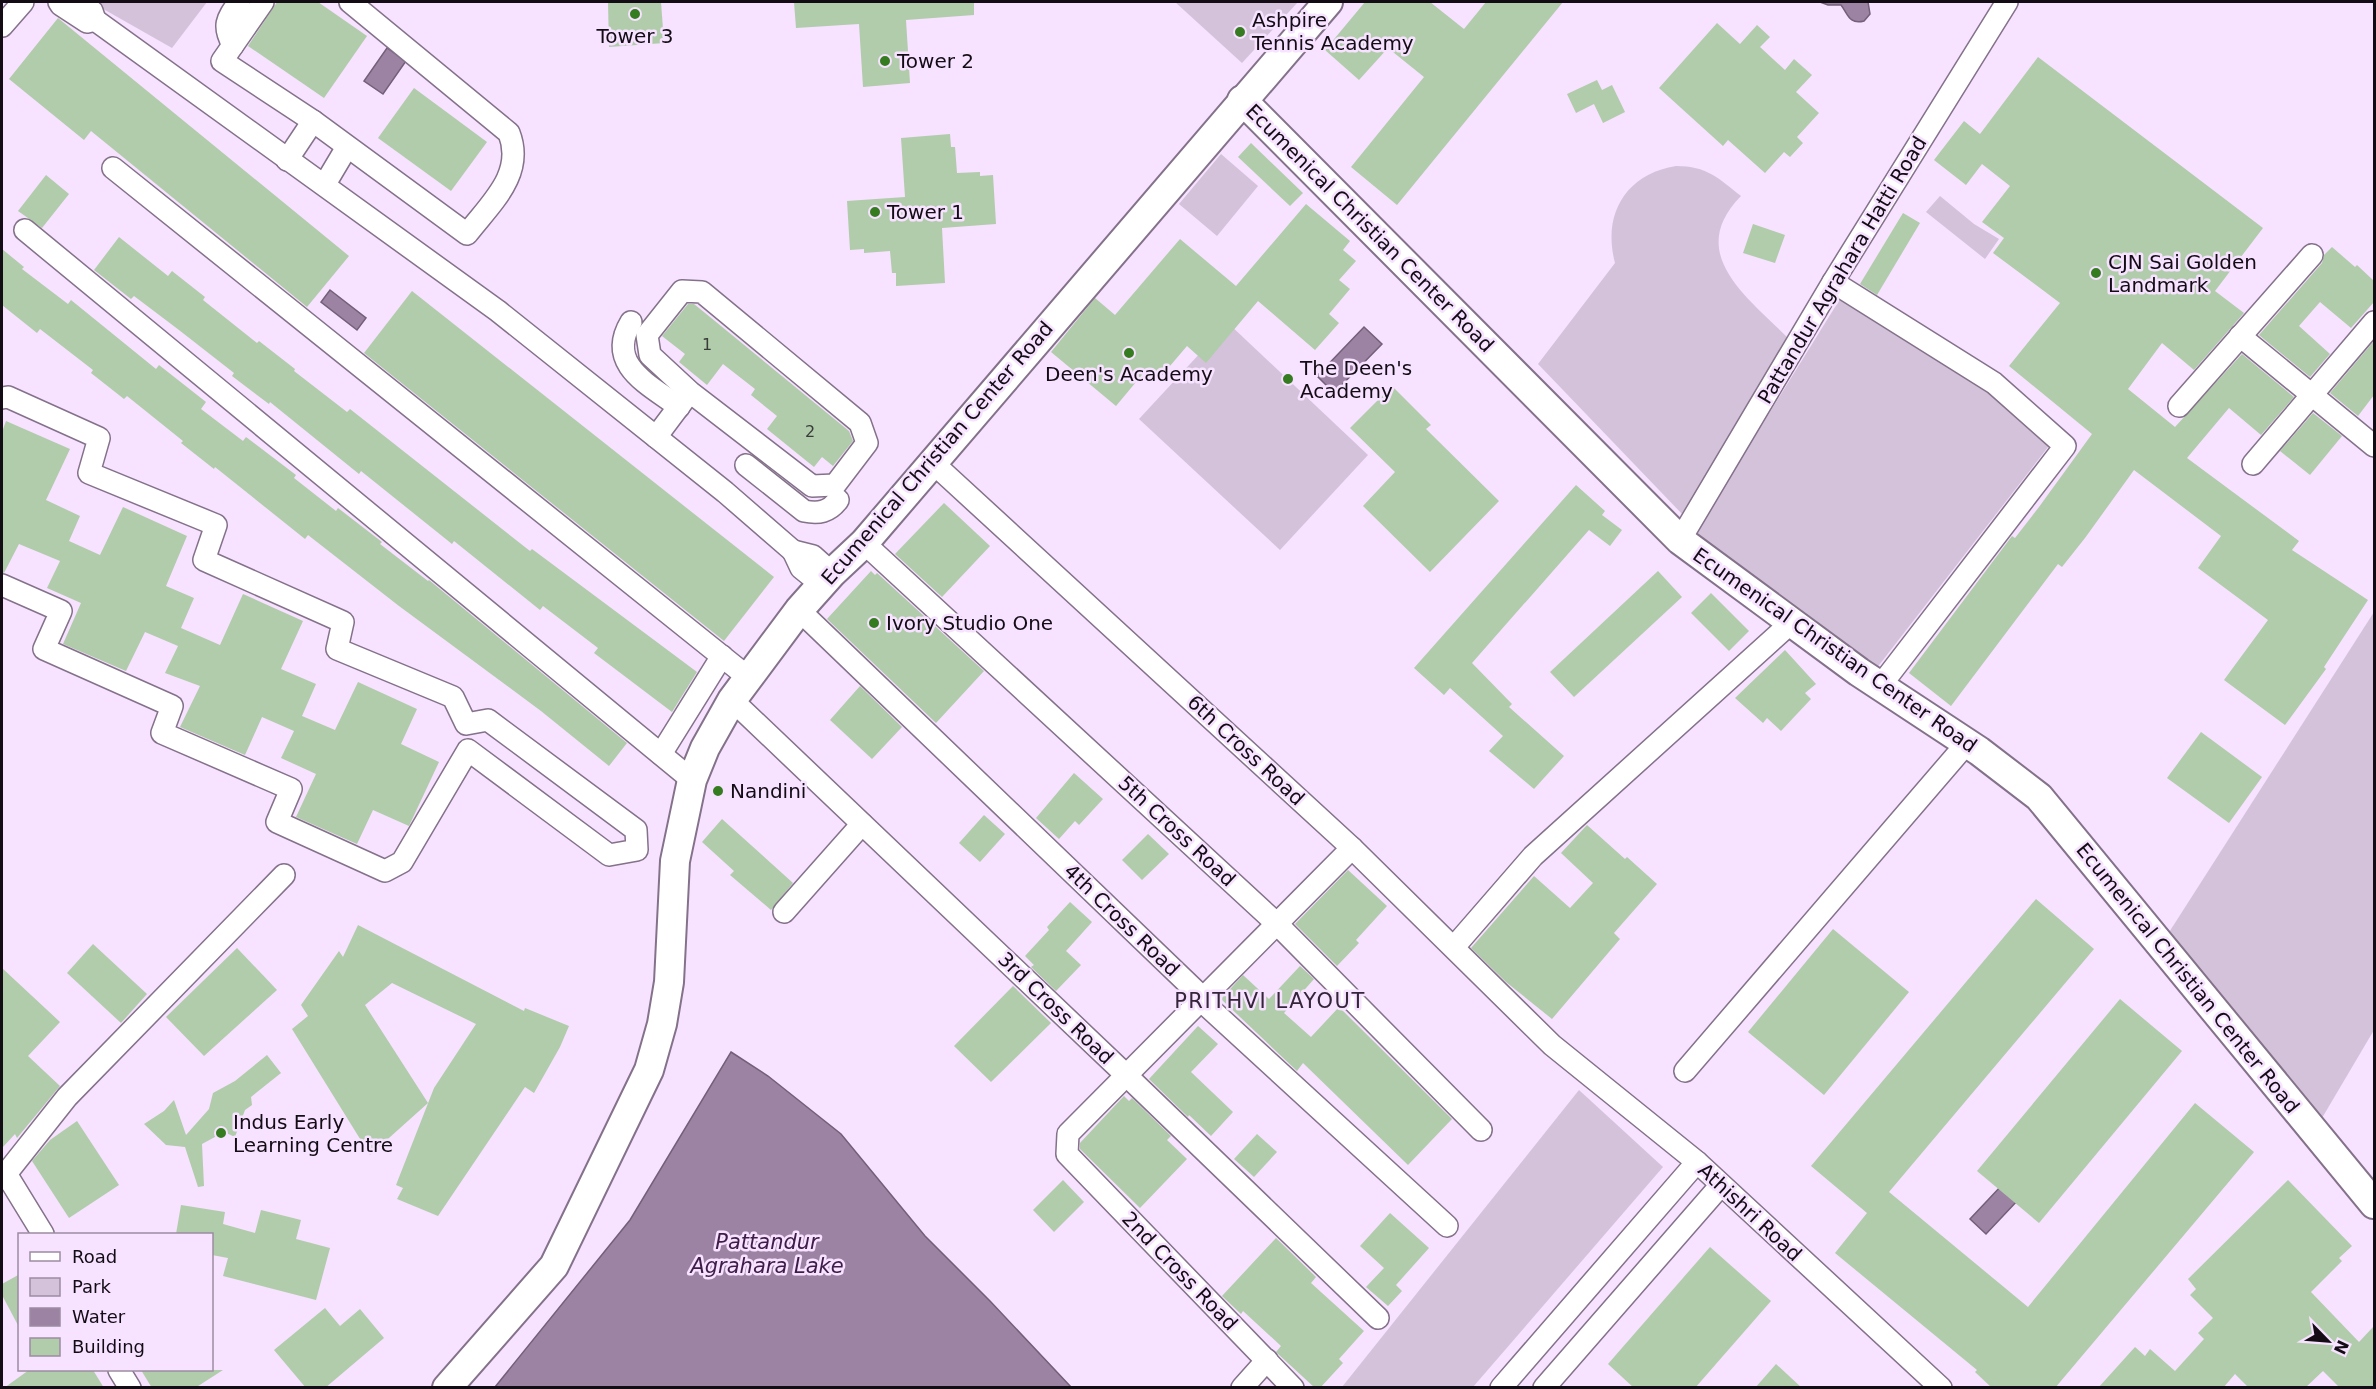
<svg xmlns="http://www.w3.org/2000/svg" width="2376" height="1389" font-family="'DejaVu Sans',sans-serif">
  <rect width="100%" height="100%" fill="#f7e2ff"/>
  <!-- green -->
  <g fill="#d4c2db">
    <path d="M 91,2 L 207,2 L 172,48 Z"/>
    <path d="M 1175,2 L 1298,2 L 1242,63 Z"/>
    <path d="M 1221,154 L 1258,186 L 1217,236 L 1179,204 Z"/>
    <path d="M 1676,166 C 1707,166 1718,178 1741,196 C 1684,254 1749,298 1789,339 L 1683,515 L 1538,364 L 1615,263 C 1602,214 1626,174 1676,166 Z"/>
    <path d="M 1940,196 L 1974,224 L 1999,239 L 1985,259 L 1926,212 Z"/>
    <path d="M 1840,299 L 1986,388 L 2052,442 L 1876,669 L 1693,536 Z"/>
    <path d="M 1228,323 L 1368,455 L 1280,550 L 1139,419 Z"/>
    <path d="M 2374,612 L 2374,1030 L 2322,1118 L 2166,937 Z"/>
    <path d="M 1579,1090 L 1663,1167 L 1473,1387 L 1342,1387 Z"/>
  </g>
  <!-- water -->
  <g fill="#9c83a4" stroke="#735f79" stroke-width="1.5">
    <path d="M 1820,2 L 1868,2 L 1870,14 L 1864,21 C 1849,25 1848,14 1841,5 L 1828,5 Z"/>
    <path d="M 387,48 L 406,61 L 383,94 L 364,81 Z"/>
    <path d="M 330,290 L 366,318 L 357,330 L 321,302 Z"/>
    <path d="M 1364,327 L 1382,344 L 1334,393 L 1317,376 Z"/>
    <path d="M 731,1052 L 768,1076 L 841,1134 L 925,1236 L 990,1301 L 1071,1387 L 495,1387 L 630,1220 Z"/>
    <path d="M 2002,1185 L 2018,1200 L 1986,1234 L 1970,1219 Z"/>
  </g>
  <!-- building -->
  <g fill="#b1ccab">
    <path d="M 277,2 L 318,2 L 367,36 L 324,98 L 248,46 Z"/>
    <path d="M 608,2 L 661,2 L 664,43 L 609,47 Z"/>
    <path d="M 794,2 L 974,2 L 974,15 L 906,20 L 910,83 L 863,87 L 859,24 L 796,28 Z"/>
    <path d="M 1365,2 L 1430,2 L 1464,29 L 1486,2 L 1563,2 L 1397,205 L 1351,167 L 1424,77 L 1388,48 L 1359,80 L 1325,50 Z"/>
    <path d="M 58,18 L 349,256 L 307,307 L 91,131 L 84,140 L 9,79 Z"/>
    <path d="M 1717,23 L 1740,44 L 1757,25 L 1770,37 L 1760,47 L 1785,70 L 1794,59 L 1812,75 L 1796,92 L 1819,113 L 1797,137 L 1803,143 L 1790,157 L 1784,152 L 1765,173 L 1728,140 L 1723,146 L 1659,88 Z"/>
    <path d="M 2038,57 L 2263,228 L 2215,291 L 2244,313 L 2194,370 L 2162,343 L 2128,389 L 2175,427 L 2242,354 L 2294,397 L 2261,435 L 2229,408 L 2187,458 L 2299,541 L 2292,550 L 2368,600 L 2324,667 L 2326,669 L 2285,725 L 2224,680 L 2268,620 L 2198,568 L 2221,536 L 2134,470 L 2085,538 L 2062,567 L 2058,564 L 1951,706 L 1909,673 L 2012,536 L 2015,538 L 2039,507 L 2092,434 L 2009,366 L 2060,303 L 1993,253 L 2004,238 L 1982,222 L 2010,186 L 1982,164 L 1966,185 L 1934,160 L 1964,121 L 1980,134 Z"/>
    <path d="M 1597,80 L 1602,90 L 1612,85 L 1625,112 L 1603,123 L 1594,104 L 1576,113 L 1567,94 Z"/>
    <path d="M 414,88 L 487,142 L 451,191 L 378,138 Z"/>
    <path d="M 950,134 L 951,147 L 955,147 L 957,173 L 980,172 L 980,176 L 993,175 L 996,224 L 942,228 L 945,283 L 896,286 L 896,273 L 892,273 L 890,251 L 864,253 L 864,249 L 850,250 L 847,201 L 905,197 L 901,138 Z"/>
    <path d="M 1251,143 L 1303,193 L 1290,206 L 1238,157 Z"/>
    <path d="M 46,175 L 69,194 L 42,228 L 18,211 Z"/>
    <path d="M 1306,204 L 1350,241 L 1343,250 L 1356,261 L 1339,280 L 1350,289 L 1329,314 L 1339,323 L 1315,350 L 1258,301 L 1206,363 L 1187,346 L 1158,380 L 1146,370 L 1116,406 L 1051,352 L 1095,298 L 1115,315 L 1180,239 L 1236,286 Z"/>
    <path d="M 1903,213 L 1920,223 L 1877,295 L 1860,284 Z"/>
    <path d="M 1753,224 L 1785,235 L 1775,263 L 1743,253 Z"/>
    <path d="M 119,237 L 168,276 L 172,271 L 205,297 L 203,300 L 257,343 L 259,341 L 295,369 L 294,371 L 347,412 L 350,409 L 530,551 L 532,549 L 697,672 L 672,712 L 594,653 L 598,648 L 543,606 L 540,610 L 454,541 L 452,544 L 361,471 L 359,474 L 270,402 L 269,404 L 232,376 L 234,373 L 179,330 L 134,296 L 131,299 L 94,270 Z"/>
    <path d="M 2332,247 L 2355,267 L 2357,265 L 2374,281 L 2374,302 L 2351,328 L 2320,302 L 2299,326 L 2330,354 L 2310,377 L 2259,335 L 2322,263 L 2324,255 Z"/>
    <path d="M 2,249 L 24,267 L 22,269 L 68,304 L 71,300 L 156,369 L 159,365 L 206,402 L 201,409 L 243,441 L 246,437 L 296,475 L 294,478 L 336,511 L 338,508 L 382,542 L 380,544 L 428,581 L 429,580 L 627,743 L 609,766 L 541,711 L 399,606 L 308,535 L 305,539 L 215,467 L 214,469 L 181,443 L 183,441 L 127,396 L 124,399 L 91,373 L 93,370 L 40,329 L 37,333 L 2,305 Z"/>
    <path d="M 412,291 L 774,577 L 724,641 L 364,353 Z"/>
    <path d="M 688,304 L 694,304 L 710,317 L 849,431 L 853,441 L 833,466 L 822,457 L 814,467 L 767,429 L 777,416 L 751,395 L 755,389 L 723,364 L 707,385 L 679,362 L 685,354 L 662,336 Z"/>
    <path d="M 2374,341 L 2374,395 L 2358,416 L 2330,393 Z"/>
    <path d="M 1392,386 L 1431,425 L 1426,429 L 1499,501 L 1430,572 L 1363,506 L 1395,472 L 1350,428 Z"/>
    <path d="M 2313,413 L 2342,436 L 2310,475 L 2280,451 Z"/>
    <path d="M 6,421 L 70,449 L 46,500 L 80,516 L 69,541 L 100,555 L 123,507 L 187,536 L 166,586 L 194,598 L 181,628 L 220,645 L 243,594 L 303,621 L 281,669 L 316,684 L 302,716 L 335,730 L 358,682 L 417,709 L 401,744 L 439,762 L 409,826 L 373,810 L 357,844 L 296,817 L 316,774 L 281,758 L 294,731 L 262,717 L 245,755 L 180,727 L 200,686 L 165,673 L 178,646 L 145,632 L 126,671 L 63,644 L 81,603 L 47,588 L 60,561 L 19,544 L 4,573 L 2,572 L 2,432 Z"/>
    <path d="M 1576,485 L 1605,511 L 1602,515 L 1622,530 L 1610,546 L 1589,530 L 1472,663 L 1512,704 L 1509,707 L 1564,756 L 1534,789 L 1489,751 L 1503,736 L 1450,688 L 1444,695 L 1414,668 Z"/>
    <path d="M 944,503 L 990,546 L 942,597 L 895,554 Z"/>
    <path d="M 871,571 L 875,575 L 877,573 L 984,671 L 936,723 L 827,619 Z"/>
    <path d="M 1658,571 L 1682,597 L 1574,697 L 1550,672 Z"/>
    <path d="M 1711,593 L 1749,631 L 1729,651 L 1691,613 Z"/>
    <path d="M 1785,650 L 1816,684 L 1805,693 L 1811,699 L 1781,731 L 1767,718 L 1763,723 L 1735,698 Z"/>
    <path d="M 860,686 L 902,727 L 872,759 L 830,720 Z"/>
    <path d="M 2201,732 L 2262,777 L 2229,823 L 2167,778 Z"/>
    <path d="M 1074,773 L 1103,799 L 1079,825 L 1075,821 L 1059,839 L 1036,818 Z"/>
    <path d="M 984,815 L 1005,834 L 980,862 L 959,843 Z"/>
    <path d="M 722,819 L 793,883 L 771,910 L 730,875 L 734,871 L 702,842 Z"/>
    <path d="M 1587,825 L 1625,859 L 1627,857 L 1657,884 L 1614,933 L 1620,939 L 1552,1019 L 1506,982 L 1471,948 L 1534,876 L 1570,908 L 1593,883 L 1561,853 Z"/>
    <path d="M 1148,834 L 1169,854 L 1142,880 L 1122,860 Z"/>
    <path d="M 1348,870 L 1387,906 L 1356,940 L 1359,943 L 1337,966 L 1295,924 Z"/>
    <path d="M 2036,899 L 2094,949 L 1889,1192 L 2028,1307 L 2195,1103 L 2254,1152 L 2055,1388 L 1992,1388 L 1975,1372 L 1977,1370 L 1835,1253 L 1867,1213 L 1811,1166 Z"/>
    <path d="M 1070,902 L 1092,922 L 1066,951 L 1081,965 L 1056,991 L 1031,967 L 1034,965 L 1025,956 L 1049,930 L 1047,927 Z"/>
    <path d="M 358,925 L 524,1011 L 525,1008 L 569,1026 L 560,1047 L 534,1093 L 525,1087 L 438,1216 L 397,1199 L 403,1188 L 396,1185 L 434,1088 L 476,1024 L 392,983 L 365,1005 L 428,1103 L 370,1155 L 292,1029 L 308,1016 L 301,1005 L 339,951 L 343,957 Z"/>
    <path d="M 1833,929 L 1909,992 L 1824,1095 L 1748,1032 Z"/>
    <path d="M 93,944 L 147,994 L 121,1023 L 67,973 Z"/>
    <path d="M 237,948 L 277,990 L 204,1056 L 166,1017 Z"/>
    <path d="M 1300,966 L 1314,979 L 1284,1013 L 1311,1037 L 1339,1007 L 1452,1119 L 1408,1165 L 1303,1063 L 1297,1071 L 1221,999 L 1243,975 L 1269,999 Z"/>
    <path d="M 2,968 L 60,1022 L 28,1056 L 60,1086 L 17,1138 L 15,1134 L 2,1148 Z"/>
    <path d="M 1013,986 L 1051,1023 L 991,1082 L 954,1046 Z"/>
    <path d="M 2120,999 L 2182,1051 L 2039,1223 L 1977,1171 Z"/>
    <path d="M 1198,1026 L 1218,1044 L 1191,1072 L 1233,1112 L 1211,1136 L 1189,1115 L 1188,1117 L 1149,1079 Z"/>
    <path d="M 267,1055 L 281,1073 L 251,1097 L 252,1105 L 245,1110 L 235,1137 L 224,1132 L 202,1144 L 204,1186 L 198,1187 L 185,1147 L 166,1145 L 144,1124 L 164,1111 L 174,1100 L 186,1135 L 209,1109 L 213,1093 L 235,1081 Z"/>
    <path d="M 1124,1096 L 1129,1101 L 1132,1098 L 1171,1136 L 1167,1140 L 1187,1159 L 1140,1208 L 1080,1149 L 1080,1143 Z"/>
    <path d="M 77,1121 L 119,1185 L 69,1218 L 32,1161 L 50,1140 Z"/>
    <path d="M 1257,1134 L 1277,1152 L 1254,1177 L 1234,1159 Z"/>
    <path d="M 1063,1180 L 1084,1202 L 1054,1232 L 1033,1210 Z"/>
    <path d="M 2288,1180 L 2352,1246 L 2339,1258 L 2342,1261 L 2311,1292 L 2359,1342 L 2374,1326 L 2374,1388 L 2340,1388 L 2323,1371 L 2305,1388 L 2249,1388 L 2235,1374 L 2223,1388 L 2098,1388 L 2135,1347 L 2145,1356 L 2150,1349 L 2175,1371 L 2204,1339 L 2198,1333 L 2213,1318 L 2190,1295 L 2196,1289 L 2188,1279 Z"/>
    <path d="M 181,1205 L 225,1212 L 223,1224 L 255,1233 L 261,1210 L 301,1220 L 296,1239 L 330,1248 L 316,1300 L 223,1276 L 228,1258 L 212,1255 L 212,1234 L 176,1234 Z"/>
    <path d="M 1390,1213 L 1429,1248 L 1396,1285 L 1402,1291 L 1388,1306 L 1366,1287 L 1384,1268 L 1360,1246 Z"/>
    <path d="M 1276,1238 L 1316,1277 L 1311,1283 L 1364,1331 L 1339,1359 L 1343,1363 L 1320,1388 L 1315,1388 L 1277,1353 L 1276,1352 L 1281,1346 L 1243,1311 L 1241,1314 L 1222,1296 Z"/>
    <path d="M 1710,1247 L 1771,1301 L 1695,1388 L 1634,1388 L 1608,1364 Z"/>
    <path d="M 20,1274 L 20,1329 L 2,1295 L 2,1284 Z"/>
    <path d="M 325,1308 L 340,1326 L 360,1309 L 384,1338 L 325,1388 L 306,1388 L 274,1350 Z"/>
    <path d="M 1776,1364 L 1802,1388 L 1755,1388 Z"/>
    <path d="M 29,1370 L 93,1370 L 104,1388 L 4,1388 Z"/>
    <path d="M 141,1370 L 223,1370 L 195,1388 L 152,1388 Z"/>
  </g>
  <g fill="none" stroke-linecap="round" stroke-linejoin="round">
    <defs>
      <g id="street">
        <path d="M 59,2 L 61,5 L 87,22 L 95,20 L 92,11 L 78,2"/>
        <path d="M 263,2 L 222,61 L 313,121 L 467,234 C 491,203 525,174 509,133 L 350,2"/>
        <path d="M 95,20 L 498,311 L 725,492 L 793,551"/>
        <path d="M 2,26 L 23,2"/>
        <path d="M 233,45 C 222,25 227,19 239,2"/>
        <path d="M 287,160 L 313,121"/>
        <path d="M 113,168 L 749,678"/>
        <path d="M 325,184 L 347,147"/>
        <path d="M 25,230 L 692,780"/>
        <path d="M 1833,282 L 1994,383 L 2065,446 L 1881,685"/>
        <path d="M 682,291 L 702,292 L 860,423 L 867,443 L 835,485 L 812,486 L 690,392 L 650,355 L 647,335 Z"/>
        <path d="M 631,322 C 605,365 650,385 679,407"/>
        <path d="M 2240,336 L 2374,446"/>
        <path d="M 2,398 L 8,397 L 99,438 L 89,473 L 216,525 L 204,560 L 343,622 L 337,649 L 453,697 L 466,724 L 488,720 L 636,830 L 637,850 L 609,855 L 468,750 L 402,862 L 385,871 L 277,822 L 291,789 L 162,733 L 172,706 L 44,649 L 61,611 L 2,585"/>
        <path d="M 2179,406 L 2312,255"/>
        <path d="M 656,437 L 686,397"/>
        <path d="M 932,462 L 1352,848 L 1552,1045 L 1697,1162 L 1941,1388"/>
        <path d="M 2253,464 L 2374,322"/>
        <path d="M 746,465 L 804,511 C 819,514 829,512 838,500"/>
        <path d="M 1680,540 L 1833,282 L 2007,2"/>
        <path d="M 864,543 L 1276,923 L 1481,1130"/>
        <path d="M 822,585 L 801,568 L 793,551 L 813,556 L 832,573"/>
        <path d="M 799,610 L 1202,997 L 1206,1005 L 1447,1226"/>
        <path d="M 732,700 L 1126,1075 L 1378,1318"/>
        <path d="M 661,754 L 722,656"/>
        <path d="M 784,912 L 862,824"/>
        <path d="M 1454,947 L 1533,856 L 1792,622"/>
        <path d="M 1685,1071 L 1967,743"/>
        <path d="M 5,1172 L 43,1234"/>
        <path d="M 2,1179 L 67,1097 L 284,875"/>
        <path d="M 119,1370 L 130,1388"/>
        <path d="M 1242,1388 L 1267,1360"/>
        <path d="M 1293,1388 L 1067,1154 L 1068,1134 L 1352,848"/>
        <path d="M 1501,1388 L 1697,1162"/>
        <path d="M 1544,1388 L 1721,1185"/>
      </g>
      <g id="secondary">
        <path d="M 1242,100 L 1680,540 L 1859,672 L 1979,751 L 2039,797 L 2374,1204"/>
        <path d="M 447,1388 L 554,1266 L 649,1070 L 662,1024 L 669,982 L 675,861 L 692,780 L 705,748 L 732,700 L 799,610 L 832,573 L 864,543 L 1328,2"/>
      </g>
    </defs>
    <!-- street casing -->
    <use href="#street" stroke="#84718a" stroke-width="24"/>
    <!-- secondary casing -->
    <use href="#secondary" stroke="#84718a" stroke-width="32"/>
    <!-- street -->
    <use href="#street" stroke="#fff" stroke-width="21"/>
    <!-- secondary -->
    <use href="#secondary" stroke="#fff" stroke-width="28"/>
  </g>
  <!-- markers -->
  <g fill="#357c21" stroke="#f7e2ff" stroke-width="2">
    <circle cx="635" cy="14" r="6"/>
    <circle cx="1240" cy="32" r="6"/>
    <circle cx="885" cy="61" r="6"/>
    <circle cx="875" cy="212" r="6"/>
    <circle cx="2096" cy="273" r="6"/>
    <circle cx="1129" cy="353" r="6"/>
    <circle cx="1288" cy="379" r="6"/>
    <circle cx="874" cy="623" r="6"/>
    <circle cx="718" cy="791" r="6"/>
    <circle cx="221" cy="1133" r="6"/>
  </g>
  <g text-anchor="middle" stroke-width="5" stroke-linejoin="round" paint-order="stroke">
    <!-- number labels -->
    <g font-size="16" fill="#3a3c3a">
      <text x="707" y="350">1</text>
      <text x="810" y="437">2</text>
    </g>
    <!-- poi labels -->
    <g font-size="20" fill="#130c15" stroke="#f7e2ff" text-anchor="start">
      <text x="1252" y="27">Ashpire<tspan x="1252" dy="23">Tennis Academy</tspan></text>
      <text x="635" y="43" text-anchor="middle">Tower 3</text>
      <text x="897" y="68">Tower 2</text>
      <text x="887" y="219">Tower 1</text>
      <text x="2108" y="269">CJN Sai Golden<tspan x="2108" dy="23">Landmark</tspan></text>
      <text x="1300" y="375">The Deen's<tspan x="1300" dy="23">Academy</tspan></text>
      <text x="1129" y="381" text-anchor="middle">Deen's Academy</text>
      <text x="886" y="630">Ivory Studio One</text>
      <text x="730" y="798">Nandini</text>
      <text x="233" y="1129">Indus Early<tspan x="233" dy="23">Learning Centre</tspan></text>
    </g>
    <!-- street labels -->
    <g font-size="20" fill="#130c15" stroke="#f7e2ff">
      <text transform="translate(1370 228) rotate(45)" y="7">Ecumenical Christian Center Road</text>
      <text transform="translate(1842 270) rotate(-59)" y="7">Pattandur Agrahara Hatti Road</text>
      <text transform="translate(937 453) rotate(-49)" y="7">Ecumenical Christian Center Road</text>
      <text transform="translate(1835 650) rotate(35)" y="7">Ecumenical Christian Center Road</text>
      <text transform="translate(1246 750) rotate(43)" y="7">6th Cross Road</text>
      <text transform="translate(1177 831) rotate(43)" y="7">5th Cross Road</text>
      <text transform="translate(1122 920) rotate(44)" y="7">4th Cross Road</text>
      <text transform="translate(2188 978) rotate(51)" y="7">Ecumenical Christian Center Road</text>
      <text transform="translate(1056 1008) rotate(44)" y="7">3rd Cross Road</text>
      <text transform="translate(1750 1212) rotate(43)" y="7">Athishri Road</text>
      <text transform="translate(1180 1271) rotate(46)" y="7">2nd Cross Road</text>
    </g>
    <!-- neighbourhood labels -->
    <g font-size="21" letter-spacing="1.5" fill="#35253a" stroke="#f7e2ff">
      <text x="1270" y="1008">PRITHVI LAYOUT</text>
    </g>
    <!-- water labels -->
    <g font-size="21" font-style="italic" fill="#3d1c47" stroke="#f7e2ff">
      <text x="767" y="1249">Pattandur<tspan x="767" dy="24">Agrahara Lake</tspan></text>
    </g>
  </g>
  <!-- border -->
  <rect width="2376" height="1389" fill="none" stroke="#130c15" stroke-width="6"/>
  <!-- legend -->
  <rect x="18" y="1233" width="195" height="138" fill="#f7e2ff" stroke="#9c8ca1" stroke-width="1.5"/>
  <rect x="30" y="1252" width="30" height="9" fill="#ffffff" stroke="#9c8ca1" stroke-width="1.5"/>
  <text x="72" y="1263" font-size="18" fill="#130c15">Road</text>
  <rect x="30" y="1278" width="30" height="18" fill="#d4c2db" stroke="#9c8ca1" stroke-width="1.5"/>
  <text x="72" y="1293" font-size="18" fill="#130c15">Park</text>
  <rect x="30" y="1308" width="30" height="18" fill="#9c83a4" stroke="#9c8ca1" stroke-width="1.5"/>
  <text x="72" y="1323" font-size="18" fill="#130c15">Water</text>
  <rect x="30" y="1338" width="30" height="18" fill="#b1ccab" stroke="#9c8ca1" stroke-width="1.5"/>
  <text x="72" y="1353" font-size="18" fill="#130c15">Building</text>
  <!-- north arrow -->
  <g transform="translate(2328 1341) rotate(115)" stroke="#f7e2ff" stroke-width="4.5" paint-order="stroke">
  <path d="M0-4.5L10 22L0 15L-10 22Z" fill="#130c15"/>
  <text y="-9" font-size="16" font-weight="bold" text-anchor="middle" fill="#130c15">N</text>
  </g>
</svg>
